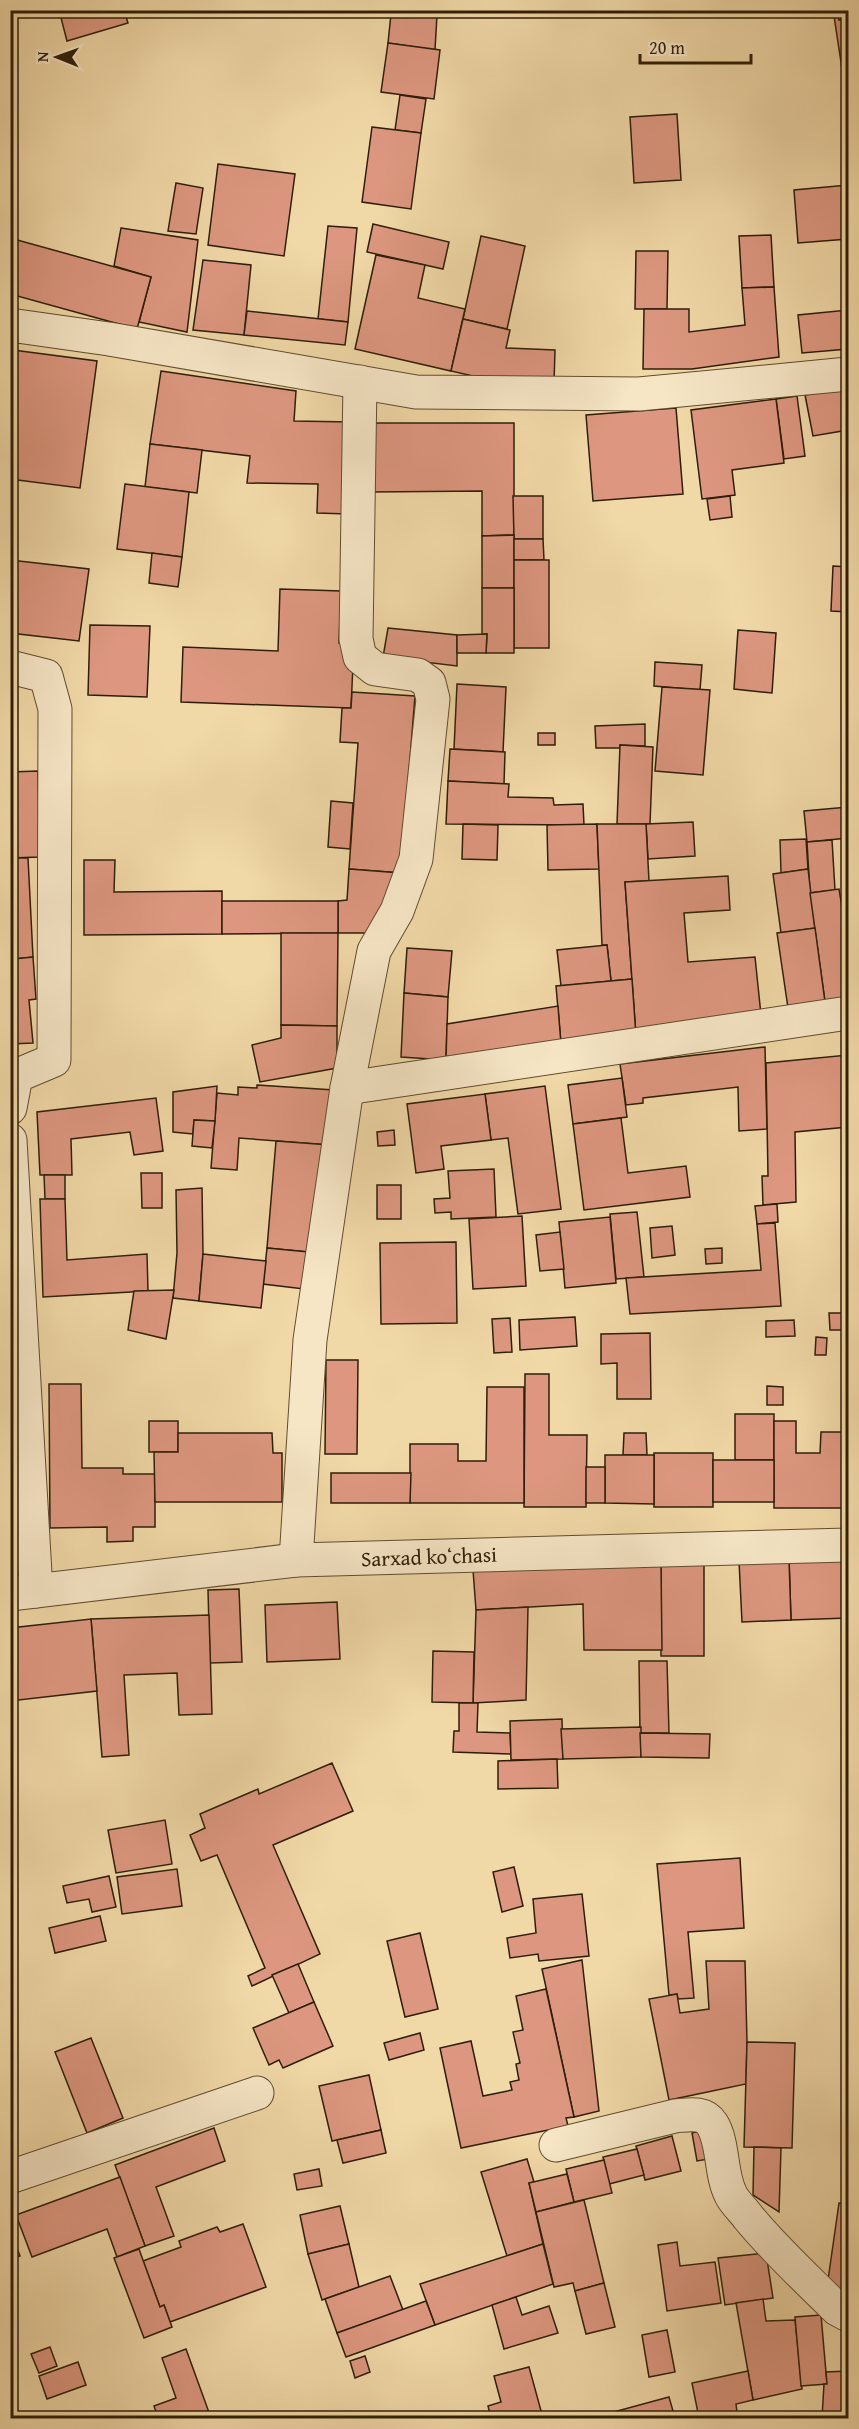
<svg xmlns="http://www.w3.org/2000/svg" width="859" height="2429" font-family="'Gentium Book Plus',serif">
  <rect width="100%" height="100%" fill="#f1d8a7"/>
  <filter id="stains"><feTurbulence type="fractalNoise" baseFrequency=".00333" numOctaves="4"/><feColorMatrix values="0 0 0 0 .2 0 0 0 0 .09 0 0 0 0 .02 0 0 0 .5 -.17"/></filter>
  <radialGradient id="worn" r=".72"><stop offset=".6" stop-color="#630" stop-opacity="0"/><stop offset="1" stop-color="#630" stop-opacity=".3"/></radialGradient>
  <!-- building -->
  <g fill="#dd9780" stroke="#2e1e08" stroke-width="1.5">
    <path d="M 59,10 L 124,10 L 128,23 L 67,41 Z"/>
    <path d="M 405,10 L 435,10 L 437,15 L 435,50 L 388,43 L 391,14 L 406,15 Z"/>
    <path d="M 838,15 L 839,20 L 848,18 L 848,81 L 844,82 L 834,16 Z"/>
    <path d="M 388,43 L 440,50 L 434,99 L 381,92 Z"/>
    <path d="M 400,95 L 426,99 L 421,133 L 395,130 Z"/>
    <path d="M 677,114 L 681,180 L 634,183 L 630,117 Z"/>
    <path d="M 372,127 L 421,133 L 411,209 L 362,202 Z"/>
    <path d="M 218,164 L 295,174 L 284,256 L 208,245 Z"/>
    <path d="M 176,183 L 203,188 L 196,234 L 168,231 Z"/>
    <path d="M 848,185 L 848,239 L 798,243 L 794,190 Z"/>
    <path d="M 373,224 L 449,242 L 443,269 L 367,252 Z"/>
    <path d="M 328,226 L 357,228 L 348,322 L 318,319 Z"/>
    <path d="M 121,228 L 198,240 L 187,332 L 139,322 L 151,277 L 114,266 Z"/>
    <path d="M 771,235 L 774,287 L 742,288 L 739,236 Z"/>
    <path d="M 481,236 L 525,246 L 507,329 L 463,319 Z"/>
    <path d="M 10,238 L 151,277 L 137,329 L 10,294 Z"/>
    <path d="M 636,251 L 668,251 L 667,309 L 635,309 Z"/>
    <path d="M 376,255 L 425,265 L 418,298 L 465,309 L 451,371 L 355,349 Z"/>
    <path d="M 203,260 L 251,265 L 244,335 L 193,330 Z"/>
    <path d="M 774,287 L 779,357 L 692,369 L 643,369 L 644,309 L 689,309 L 689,332 L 745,325 L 742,288 Z"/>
    <path d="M 848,310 L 848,349 L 802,353 L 798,315 Z"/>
    <path d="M 247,311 L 348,322 L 345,345 L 244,335 Z"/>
    <path d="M 463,319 L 510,330 L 506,348 L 555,350 L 554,383 L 499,382 L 451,371 Z"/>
    <path d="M 13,350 L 97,361 L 80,488 L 10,479 L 10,372 Z"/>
    <path d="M 161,371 L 296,391 L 294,421 L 352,422 L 348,514 L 317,513 L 318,484 L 247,483 L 250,456 L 150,444 Z"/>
    <path d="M 848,387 L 848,430 L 813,436 L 805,395 Z"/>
    <path d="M 797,396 L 805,456 L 784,459 L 776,399 Z"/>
    <path d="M 776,399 L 784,463 L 732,470 L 735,495 L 702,499 L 691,410 Z"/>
    <path d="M 676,408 L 683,494 L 593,501 L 586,415 Z"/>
    <path d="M 370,423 L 514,423 L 514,535 L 482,536 L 482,491 L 370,492 Z"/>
    <path d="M 150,444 L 202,450 L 197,493 L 145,487 Z"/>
    <path d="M 125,484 L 189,492 L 182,557 L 117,549 Z"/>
    <path d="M 513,496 L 543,496 L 543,539 L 514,539 Z"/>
    <path d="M 730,496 L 732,517 L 710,520 L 707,499 Z"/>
    <path d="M 514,535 L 514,588 L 482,588 L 482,536 Z"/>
    <path d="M 514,539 L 543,539 L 544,560 L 514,560 Z"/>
    <path d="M 152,553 L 182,557 L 178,587 L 149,583 Z"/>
    <path d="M 10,560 L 89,569 L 79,641 L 10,633 Z"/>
    <rect x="514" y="560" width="35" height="88"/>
    <path d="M 833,566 L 848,567 L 848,612 L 831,611 Z"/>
    <path d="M 482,588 L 514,588 L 514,653 L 486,653 L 487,634 L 482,634 Z"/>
    <path d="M 280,589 L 341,591 L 339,643 L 354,643 L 351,708 L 181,702 L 183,647 L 278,651 Z"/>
    <path d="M 90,625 L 150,626 L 147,697 L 88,695 Z"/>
    <path d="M 388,628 L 457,635 L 457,666 L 383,657 Z"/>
    <path d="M 738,630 L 776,633 L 772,693 L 734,689 Z"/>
    <path d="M 487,634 L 486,653 L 457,653 L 457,635 Z"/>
    <path d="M 655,662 L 702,665 L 700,690 L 654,686 Z"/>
    <path d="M 457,684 L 506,687 L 503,752 L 454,749 Z"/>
    <path d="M 662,687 L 710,690 L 703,775 L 655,771 Z"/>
    <path d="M 352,692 L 415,696 L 401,873 L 349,869 L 358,743 L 340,742 L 342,708 L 351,708 Z"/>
    <path d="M 645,724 L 645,746 L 620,745 L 620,748 L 596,748 L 595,726 Z"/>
    <rect x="538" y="733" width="17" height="12"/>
    <path d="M 620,745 L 653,747 L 650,824 L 617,824 Z"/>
    <path d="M 450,749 L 505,752 L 504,784 L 448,781 Z"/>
    <path d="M 38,771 L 40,857 L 10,858 L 10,772 Z"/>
    <path d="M 448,781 L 509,784 L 508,797 L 553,798 L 554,805 L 583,804 L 584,825 L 446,824 Z"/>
    <path d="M 331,801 L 353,803 L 350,849 L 328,847 Z"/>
    <path d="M 848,807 L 848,838 L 807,842 L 804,811 Z"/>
    <path d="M 693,822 L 695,856 L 648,859 L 646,824 Z"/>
    <path d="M 463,824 L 498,825 L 497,860 L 462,859 Z"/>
    <path d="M 597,824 L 599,869 L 548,870 L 547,825 Z"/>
    <path d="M 597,824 L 646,824 L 649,881 L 625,882 L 632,979 L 611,981 L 607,945 L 602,945 Z"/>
    <path d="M 806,839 L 808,869 L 781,873 L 780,840 Z"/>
    <path d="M 832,840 L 835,890 L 810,893 L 807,842 Z"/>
    <path d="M 10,858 L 28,858 L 33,957 L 14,959 L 10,955 Z"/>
    <path d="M 84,860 L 115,860 L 114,892 L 222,891 L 222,934 L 84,935 Z"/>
    <path d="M 349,869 L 401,873 L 370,933 L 338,933 L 338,901 L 347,900 Z"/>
    <path d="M 808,869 L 815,928 L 781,933 L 773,874 Z"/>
    <path d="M 728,876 L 730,910 L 684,913 L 688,962 L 755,957 L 761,1015 L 636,1036 L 625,882 Z"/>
    <path d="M 839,889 L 848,945 L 848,999 L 825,1002 L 810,893 Z"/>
    <path d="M 222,901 L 338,901 L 338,933 L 222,934 Z"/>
    <path d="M 815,928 L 825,1002 L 788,1008 L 777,933 Z"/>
    <path d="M 281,933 L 338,933 L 337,1026 L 281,1025 Z"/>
    <path d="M 607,945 L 611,981 L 561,986 L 557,950 Z"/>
    <path d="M 407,948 L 452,951 L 448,997 L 404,993 Z"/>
    <path d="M 10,955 L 14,959 L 33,957 L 36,999 L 29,1000 L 33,1043 L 10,1044 Z"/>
    <path d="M 632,979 L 636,1036 L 561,1044 L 556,986 Z"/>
    <path d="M 404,993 L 448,997 L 446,1060 L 401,1057 Z"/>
    <path d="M 558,1006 L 561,1044 L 446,1060 L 447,1024 Z"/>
    <path d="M 281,1025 L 337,1026 L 337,1068 L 260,1082 L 252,1045 L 281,1038 Z"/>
    <path d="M 765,1047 L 767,1129 L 739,1131 L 738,1087 L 643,1098 L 643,1103 L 626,1105 L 620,1064 Z"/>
    <path d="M 848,1055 L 848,1127 L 795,1132 L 796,1202 L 763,1205 L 762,1176 L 768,1176 L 766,1063 Z"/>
    <path d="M 622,1078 L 627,1117 L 573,1124 L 568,1085 Z"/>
    <path d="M 257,1085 L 334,1090 L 330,1145 L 239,1138 L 237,1170 L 211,1168 L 217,1093 L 238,1095 L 238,1087 L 257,1088 Z"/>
    <path d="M 217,1086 L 215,1121 L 194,1120 L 193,1134 L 173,1132 L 173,1092 Z"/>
    <path d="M 545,1086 L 561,1209 L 518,1214 L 508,1138 L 491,1140 L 485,1094 Z"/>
    <path d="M 485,1094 L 491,1140 L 441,1146 L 444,1169 L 416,1173 L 407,1104 Z"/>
    <path d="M 156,1098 L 163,1151 L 134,1155 L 130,1132 L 71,1139 L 72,1175 L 40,1175 L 37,1112 Z"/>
    <path d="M 621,1118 L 628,1173 L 686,1166 L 690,1197 L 584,1210 L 573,1124 Z"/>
    <path d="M 194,1120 L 215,1121 L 212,1148 L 192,1146 Z"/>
    <path d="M 394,1130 L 395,1145 L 378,1146 L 377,1132 Z"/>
    <path d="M 276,1141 L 330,1145 L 317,1253 L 267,1248 Z"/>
    <path d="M 494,1169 L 496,1217 L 451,1219 L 451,1212 L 435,1213 L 434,1199 L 450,1198 L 448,1171 Z"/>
    <path d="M 141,1173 L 162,1173 L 162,1208 L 142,1208 Z"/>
    <path d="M 44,1175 L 65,1175 L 65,1199 L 45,1199 Z"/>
    <rect x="377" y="1185" width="24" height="34"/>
    <path d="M 202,1188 L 203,1254 L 199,1301 L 173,1298 L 177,1253 L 176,1190 Z"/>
    <path d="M 40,1199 L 65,1199 L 67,1260 L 147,1254 L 148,1291 L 43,1297 Z"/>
    <path d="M 777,1204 L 778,1222 L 757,1224 L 755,1206 Z"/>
    <path d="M 637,1212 L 644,1277 L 616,1279 L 610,1214 Z"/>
    <path d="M 522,1216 L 526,1286 L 473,1289 L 469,1219 Z"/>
    <path d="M 610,1217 L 616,1283 L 565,1288 L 559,1222 Z"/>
    <path d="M 775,1223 L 781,1306 L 630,1314 L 626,1278 L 761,1270 L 757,1224 Z"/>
    <path d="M 672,1226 L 675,1255 L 652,1258 L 650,1228 Z"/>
    <path d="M 560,1232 L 564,1269 L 540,1271 L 536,1235 Z"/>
    <path d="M 456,1242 L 457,1323 L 381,1324 L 380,1243 Z"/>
    <path d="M 267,1248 L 309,1252 L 304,1289 L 263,1284 Z"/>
    <path d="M 722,1248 L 722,1263 L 706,1264 L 705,1249 Z"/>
    <path d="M 203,1254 L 266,1261 L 261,1308 L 199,1301 Z"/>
    <path d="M 174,1290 L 166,1339 L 128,1330 L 134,1291 Z"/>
    <path d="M 829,1313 L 848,1313 L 848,1330 L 830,1330 Z"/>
    <path d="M 575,1317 L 577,1346 L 520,1350 L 519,1320 Z"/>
    <path d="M 510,1318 L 512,1352 L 494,1353 L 492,1319 Z"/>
    <path d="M 794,1320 L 795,1336 L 766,1337 L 766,1321 Z"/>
    <path d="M 650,1333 L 651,1399 L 617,1399 L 617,1363 L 601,1364 L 601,1334 Z"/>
    <path d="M 816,1337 L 827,1338 L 826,1355 L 815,1355 Z"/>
    <rect x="845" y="1339" width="3" height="54"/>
    <path d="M 326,1360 L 358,1360 L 357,1454 L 325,1454 Z"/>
    <path d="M 525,1374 L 549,1374 L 549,1435 L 587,1435 L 586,1507 L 524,1507 Z"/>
    <path d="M 49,1384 L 81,1384 L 82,1468 L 123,1468 L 123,1474 L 155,1474 L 155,1527 L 133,1527 L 133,1541 L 107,1542 L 107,1527 L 50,1528 Z"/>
    <path d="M 767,1386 L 783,1387 L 783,1405 L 767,1405 Z"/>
    <path d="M 487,1387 L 524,1387 L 524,1503 L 410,1503 L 410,1444 L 458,1444 L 458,1461 L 486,1461 Z"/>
    <rect x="735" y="1414" width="39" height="46"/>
    <rect x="149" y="1421" width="29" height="31"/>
    <path d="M 774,1421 L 796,1421 L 796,1453 L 820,1453 L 821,1432 L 843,1432 L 843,1453 L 848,1453 L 848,1508 L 774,1508 Z"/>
    <path d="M 178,1433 L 272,1433 L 273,1453 L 282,1453 L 282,1502 L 155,1502 L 154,1452 L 178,1452 Z"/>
    <path d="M 624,1433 L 646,1433 L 647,1455 L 623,1455 Z"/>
    <rect x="654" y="1453" width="59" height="54"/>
    <path d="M 605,1455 L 654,1455 L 654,1504 L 605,1503 Z"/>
    <rect x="713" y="1460" width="61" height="42"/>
    <path d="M 10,1467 L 15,1470 L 19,1553 L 10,1553 Z"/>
    <rect x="586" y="1467" width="19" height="36"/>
    <path d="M 331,1473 L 411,1473 L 410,1503 L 331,1503 Z"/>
    <path d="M 848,1556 L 848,1618 L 791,1620 L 789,1559 Z"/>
    <path d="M 789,1559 L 791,1620 L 742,1622 L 739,1561 Z"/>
    <path d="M 704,1564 L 704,1656 L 661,1656 L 661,1565 Z"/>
    <path d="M 661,1565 L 662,1650 L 584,1650 L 583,1604 L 476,1610 L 473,1570 Z"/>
    <path d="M 239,1589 L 242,1662 L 210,1663 L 208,1590 Z"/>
    <path d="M 337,1602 L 340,1659 L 267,1662 L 265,1605 Z"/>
    <path d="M 528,1607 L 526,1700 L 473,1703 L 476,1610 Z"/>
    <path d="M 209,1615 L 212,1714 L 179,1715 L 177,1673 L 124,1675 L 129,1755 L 102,1757 L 91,1619 Z"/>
    <path d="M 91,1619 L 97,1691 L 10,1701 L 10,1628 Z"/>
    <path d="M 433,1651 L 474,1652 L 473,1703 L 432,1702 Z"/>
    <path d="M 639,1661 L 667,1661 L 669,1733 L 640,1733 Z"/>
    <path d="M 459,1703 L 478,1703 L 477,1732 L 510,1733 L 511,1754 L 453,1752 L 454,1731 L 459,1731 Z"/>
    <path d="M 562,1719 L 563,1759 L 511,1760 L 510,1721 Z"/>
    <path d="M 641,1727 L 641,1757 L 563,1759 L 561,1729 Z"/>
    <path d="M 640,1733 L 710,1734 L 709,1758 L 641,1757 Z"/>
    <path d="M 557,1759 L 558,1788 L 498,1789 L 498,1761 Z"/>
    <path d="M 332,1763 L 353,1811 L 273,1845 L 320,1954 L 252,1986 L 248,1976 L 265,1968 L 217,1855 L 201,1861 L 190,1835 L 205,1828 L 200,1814 L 258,1789 L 259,1794 Z"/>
    <path d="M 165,1820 L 172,1864 L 116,1873 L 108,1830 Z"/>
    <path d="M 740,1858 L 744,1928 L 688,1932 L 694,1998 L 678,1999 L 677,1994 L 669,1995 L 657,1864 Z"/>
    <path d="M 514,1867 L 523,1906 L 502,1912 L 493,1872 Z"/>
    <path d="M 177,1869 L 182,1906 L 122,1914 L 117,1877 Z"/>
    <path d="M 109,1876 L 116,1907 L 92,1912 L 89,1899 L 67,1903 L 63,1886 Z"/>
    <path d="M 582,1894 L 589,1956 L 539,1961 L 538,1954 L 510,1958 L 507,1938 L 536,1933 L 533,1899 Z"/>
    <path d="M 100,1916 L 106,1941 L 55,1953 L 49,1928 Z"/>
    <path d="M 420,1933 L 438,2009 L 405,2017 L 387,1941 Z"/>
    <path d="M 582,1960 L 599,2111 L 574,2117 L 542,1969 Z"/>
    <path d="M 706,1961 L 745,1961 L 747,2042 L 746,2084 L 669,2100 L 649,1999 L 677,1994 L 680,2013 L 709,2009 Z"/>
    <path d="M 298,1964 L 314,2002 L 289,2013 L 272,1975 Z"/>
    <path d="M 546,1989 L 574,2117 L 566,2118 L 568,2126 L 461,2148 L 440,2048 L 471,2041 L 483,2096 L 512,2090 L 510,2082 L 519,2080 L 516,2064 L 520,2063 L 513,2032 L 523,2030 L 516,1996 Z"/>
    <path d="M 314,2002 L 333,2046 L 283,2068 L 279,2060 L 269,2065 L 253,2028 Z"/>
    <path d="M 420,2033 L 424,2050 L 389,2060 L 384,2043 Z"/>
    <path d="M 91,2038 L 123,2118 L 87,2133 L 55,2052 Z"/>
    <path d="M 747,2042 L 795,2043 L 792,2148 L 744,2147 Z"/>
    <path d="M 369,2075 L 381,2130 L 332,2141 L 319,2086 Z"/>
    <path d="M 214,2128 L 225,2161 L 156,2187 L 174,2236 L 145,2246 L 115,2165 Z"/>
    <path d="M 381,2130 L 386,2153 L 343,2163 L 337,2140 Z"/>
    <path d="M 703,2130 L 709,2159 L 697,2161 L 692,2133 Z"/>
    <path d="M 672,2136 L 681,2171 L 645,2180 L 636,2146 Z"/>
    <path d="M 754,2147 L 781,2148 L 779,2212 L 753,2195 Z"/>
    <path d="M 637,2149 L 644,2175 L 609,2184 L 603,2157 Z"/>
    <path d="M 527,2159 L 534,2182 L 529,2183 L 543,2244 L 507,2256 L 481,2172 Z"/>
    <path d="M 604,2160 L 612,2193 L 574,2202 L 566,2169 Z"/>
    <path d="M 319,2169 L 322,2186 L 297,2190 L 294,2174 Z"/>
    <path d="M 567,2174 L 574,2202 L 536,2212 L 529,2183 Z"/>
    <path d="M 120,2177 L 145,2246 L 117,2257 L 107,2229 L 32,2257 L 16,2215 Z"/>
    <path d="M 584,2200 L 604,2283 L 575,2291 L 573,2283 L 554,2287 L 536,2212 Z"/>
    <path d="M 839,2203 L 848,2204 L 848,2290 L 827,2287 Z"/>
    <path d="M 340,2206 L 349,2244 L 308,2254 L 300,2215 Z"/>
    <path d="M 243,2224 L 266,2287 L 170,2322 L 164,2305 L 160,2307 L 143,2261 L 181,2247 L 179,2241 L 217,2227 L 220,2232 Z"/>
    <path d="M 10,2229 L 20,2256 L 10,2259 Z"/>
    <path d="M 677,2242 L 680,2266 L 715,2262 L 721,2303 L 667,2311 L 658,2245 Z"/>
    <path d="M 349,2244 L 359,2287 L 322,2300 L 308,2254 Z"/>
    <path d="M 543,2244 L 553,2284 L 435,2325 L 420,2284 Z"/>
    <path d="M 139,2249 L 160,2307 L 164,2305 L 172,2327 L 144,2338 L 114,2258 Z"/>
    <path d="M 766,2253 L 773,2298 L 725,2305 L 718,2258 Z"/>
    <path d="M 390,2276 L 403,2310 L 337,2333 L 325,2299 Z"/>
    <path d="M 604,2283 L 615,2327 L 586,2334 L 575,2291 Z"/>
    <path d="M 516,2297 L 522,2315 L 549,2306 L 558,2333 L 504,2349 L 492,2305 Z"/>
    <path d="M 763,2299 L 766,2321 L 795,2320 L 802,2389 L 753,2400 L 736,2303 Z"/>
    <path d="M 426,2301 L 435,2325 L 346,2357 L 337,2333 Z"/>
    <path d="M 821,2315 L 827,2384 L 801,2386 L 795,2317 Z"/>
    <path d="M 667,2330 L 675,2372 L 649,2377 L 642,2335 Z"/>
    <path d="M 50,2347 L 57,2366 L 39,2373 L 31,2354 Z"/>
    <path d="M 186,2349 L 211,2418 L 158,2418 L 154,2406 L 176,2398 L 162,2358 Z"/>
    <path d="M 365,2356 L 370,2372 L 355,2378 L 350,2361 Z"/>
    <path d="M 78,2362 L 86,2385 L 47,2399 L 39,2376 Z"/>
    <path d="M 529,2367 L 543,2418 L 491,2418 L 488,2406 L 501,2402 L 494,2376 Z"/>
    <path d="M 748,2371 L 753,2400 L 736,2404 L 737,2412 L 722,2415 L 723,2418 L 699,2418 L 692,2383 Z"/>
    <path d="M 848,2371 L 848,2418 L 822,2418 L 824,2384 L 827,2384 L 826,2372 Z"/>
    <path d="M 669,2397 L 675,2418 L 595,2418 L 595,2417 Z"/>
  </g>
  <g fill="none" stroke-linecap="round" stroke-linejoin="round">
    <defs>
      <g id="minor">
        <path d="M 10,325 L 109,339 L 416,392 L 639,394 L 848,374"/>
        <path d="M 10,667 L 46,676 L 55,709 L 54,1060 L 16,1076 L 10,1108"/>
        <path d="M 347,1088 L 848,1013"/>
        <path d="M 10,1140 L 36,1591"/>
        <path d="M 296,1560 L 310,1340 L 347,1088 L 374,951 L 397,911 L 416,859 L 433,699 L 429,683 L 418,675 L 375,669 L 360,657 L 356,639 L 360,382"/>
        <path d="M 10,1594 L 296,1560 L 848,1545"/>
        <path d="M 556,2145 L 675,2116 C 688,2115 704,2111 712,2124 C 724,2143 720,2174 731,2195 C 735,2203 743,2210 748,2217 C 775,2250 807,2279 837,2309 L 848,2315"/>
        <path d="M 10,2177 L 257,2093"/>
      </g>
    </defs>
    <!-- minor casing -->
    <use href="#minor" stroke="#5f4c30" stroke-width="35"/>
    <!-- minor -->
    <use href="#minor" stroke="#f6e6c6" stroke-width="33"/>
  </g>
  <g text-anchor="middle" stroke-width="4.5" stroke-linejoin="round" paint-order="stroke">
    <!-- street labels -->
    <g font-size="21" fill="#2e1e08" stroke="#f6e6c6">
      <text transform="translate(429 1557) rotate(-2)" y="7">Sarxad koʻchasi</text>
    </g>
  </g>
  <!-- margin -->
  <rect width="859" height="2429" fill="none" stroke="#f1d8a7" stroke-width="36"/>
  <rect x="12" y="12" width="835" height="2405" fill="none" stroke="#2e1e08" stroke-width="3"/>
  <rect x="18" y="18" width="823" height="2393" fill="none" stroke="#2e1e08" stroke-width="1.5"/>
  <!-- north arrow -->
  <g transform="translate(57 57) rotate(271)" stroke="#f6e6c6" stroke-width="4.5" paint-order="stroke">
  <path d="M0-4.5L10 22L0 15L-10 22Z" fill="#2e1e08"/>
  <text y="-9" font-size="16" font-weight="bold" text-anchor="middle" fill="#2e1e08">N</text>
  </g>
  <!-- scale -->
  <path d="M640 54v9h111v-9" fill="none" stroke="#2e1e08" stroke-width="3"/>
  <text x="649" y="54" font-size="18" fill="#2e1e08" stroke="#f6e6c6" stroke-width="4.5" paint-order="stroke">20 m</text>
  <rect width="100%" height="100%" filter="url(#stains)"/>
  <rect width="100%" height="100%" fill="url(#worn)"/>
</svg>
